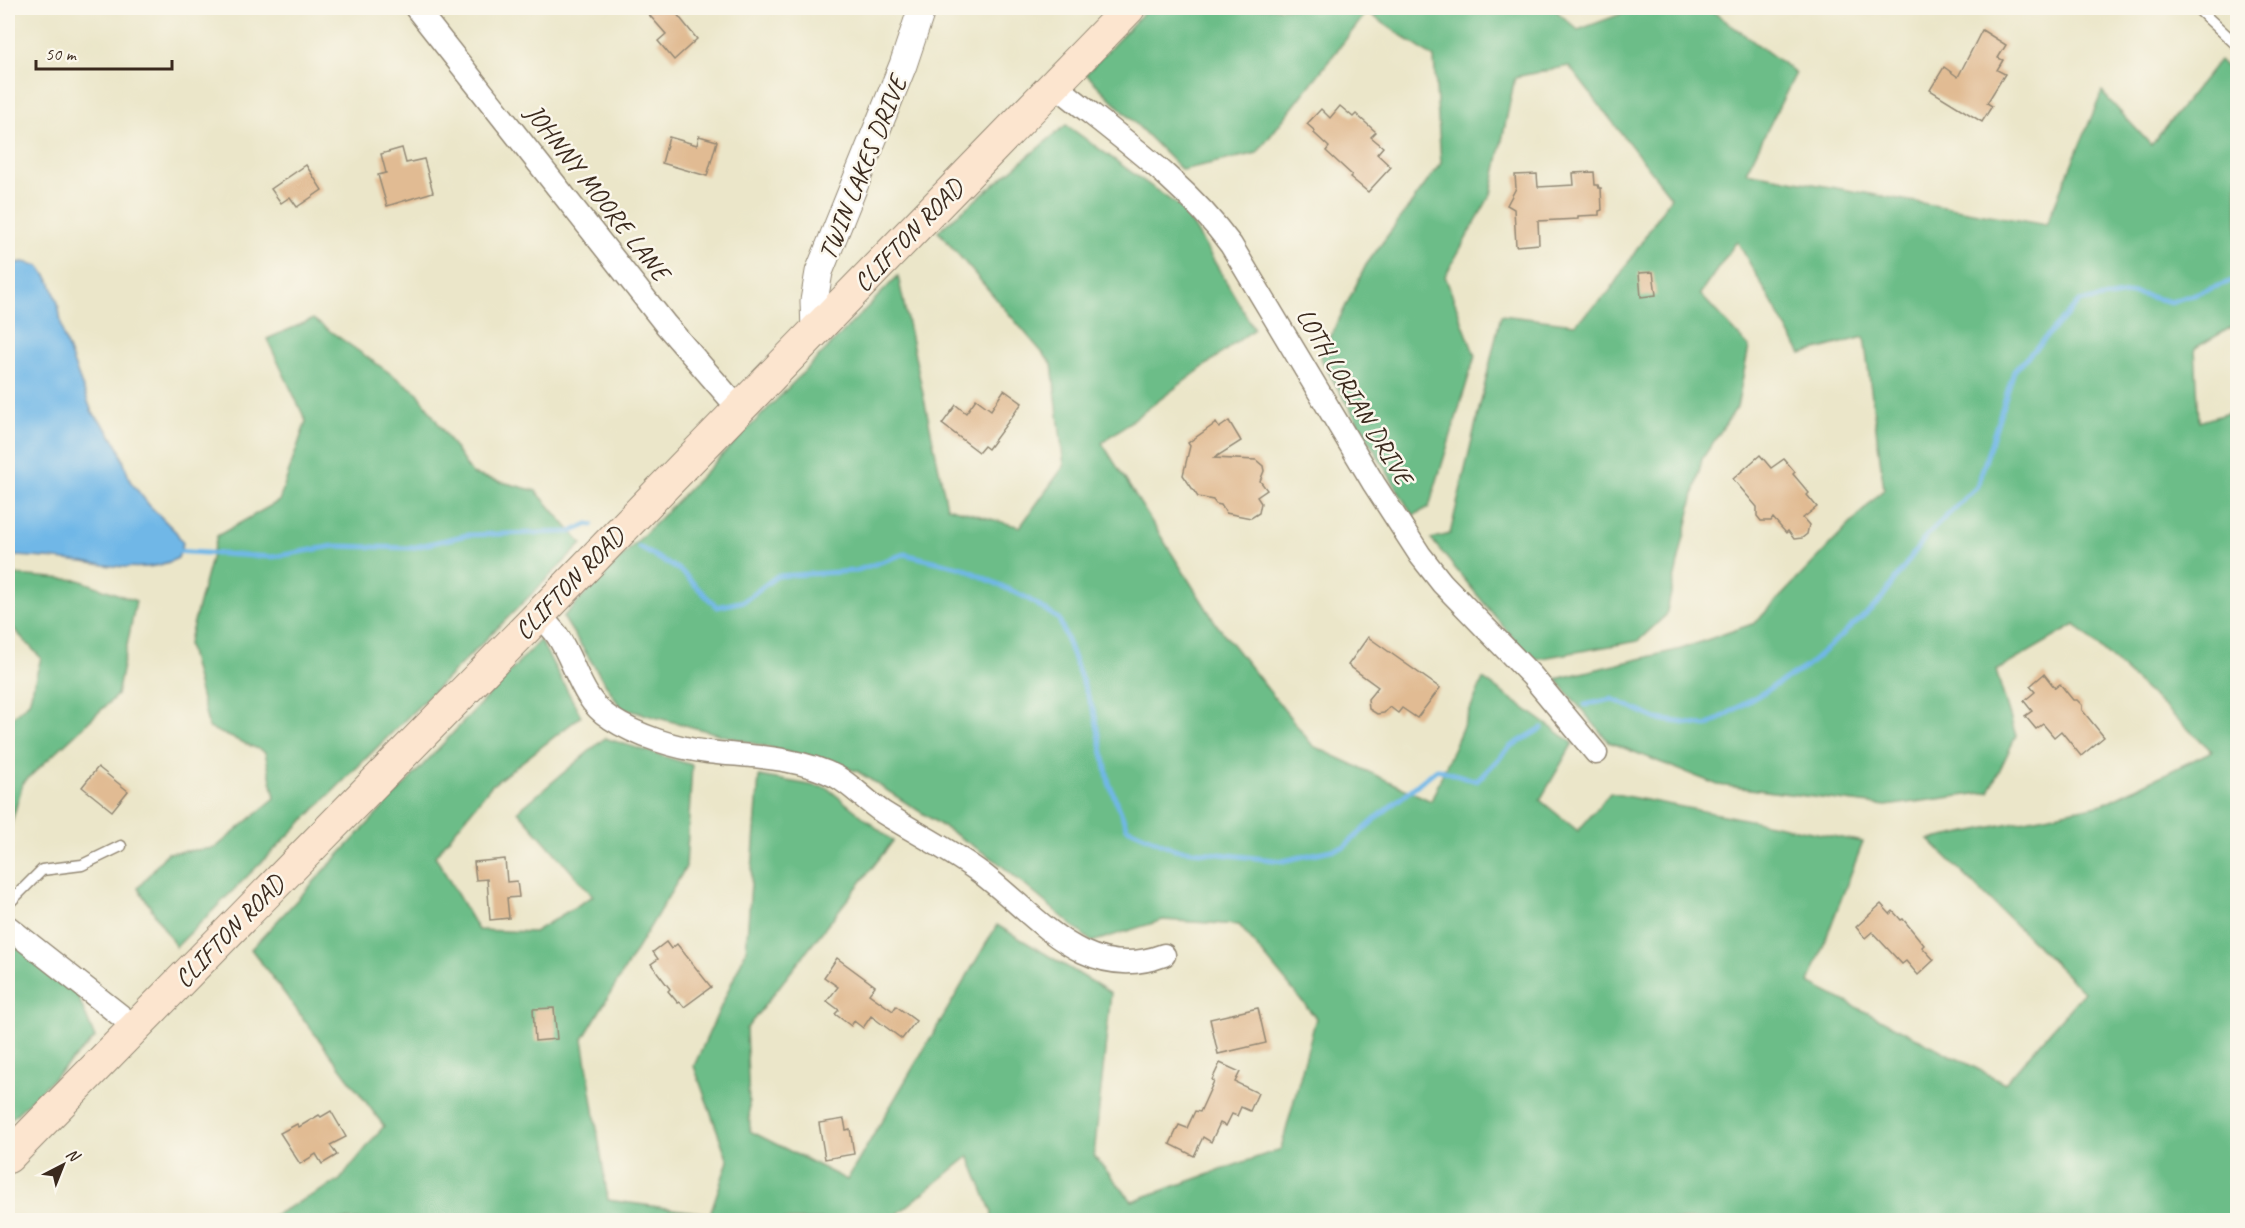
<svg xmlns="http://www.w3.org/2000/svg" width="2245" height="1228" font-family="Caveat,sans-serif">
  <rect width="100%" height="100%" fill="#fbf7ec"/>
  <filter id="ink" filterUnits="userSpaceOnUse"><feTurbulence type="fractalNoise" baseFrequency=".0167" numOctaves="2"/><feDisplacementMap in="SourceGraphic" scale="12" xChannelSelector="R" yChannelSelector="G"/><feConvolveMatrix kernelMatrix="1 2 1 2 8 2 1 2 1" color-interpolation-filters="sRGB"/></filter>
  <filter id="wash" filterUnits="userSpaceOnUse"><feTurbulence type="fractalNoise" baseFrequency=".008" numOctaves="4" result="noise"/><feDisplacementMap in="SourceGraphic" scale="24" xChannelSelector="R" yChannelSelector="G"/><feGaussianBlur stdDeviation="1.35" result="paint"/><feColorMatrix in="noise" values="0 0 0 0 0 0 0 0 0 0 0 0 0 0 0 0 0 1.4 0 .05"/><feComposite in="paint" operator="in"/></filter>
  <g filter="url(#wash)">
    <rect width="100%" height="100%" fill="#ebe6c9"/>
    <!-- forest -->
    <g fill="#6cbd88" stroke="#547453" stroke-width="1.5">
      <path d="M 1148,8 L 1553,8 L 1578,30 L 1637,8 L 1708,8 L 1796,73 L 1746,172 L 2046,225 L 2102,92 L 2151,145 L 2219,60 L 2237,78 L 2237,324 L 2195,348 L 2199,422 L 2238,410 L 2238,1089 L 2236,1092 L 2237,1220 L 991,1220 L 992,1213 L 969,1156 L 890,1220 L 265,1220 L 339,1181 L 384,1126 L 251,949 L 540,640 L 581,716 L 491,786 L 435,856 L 478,930 L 534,932 L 593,896 L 518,811 L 605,738 L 692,765 L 686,867 L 583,1039 L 608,1200 L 710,1214 L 728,1161 L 694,1066 L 746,951 L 759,776 L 827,788 L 893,841 L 746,1029 L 750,1131 L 847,1180 L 997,925 L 1111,993 L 1094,1156 L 1132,1201 L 1281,1149 L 1316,1018 L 1239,925 L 1163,920 L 1092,942 L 995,860 L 857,771 L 621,708 L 563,617 L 898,276 L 947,507 L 1020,527 L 1064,466 L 1052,364 L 938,231 L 1066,125 L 1184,210 L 1254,329 L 1102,443 L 1217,625 L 1313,746 L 1431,801 L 1483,679 L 1573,743 L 1540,800 L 1578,831 L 1610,793 L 1863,842 L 1809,983 L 2005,1083 L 2084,992 L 1929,840 L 2103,804 L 2212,751 L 2075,625 L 1996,671 L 2016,736 L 1989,792 L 1886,806 L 1718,785 L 1609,742 L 1556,679 L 1681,649 L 1755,623 L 1884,489 L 1864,337 L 1801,354 L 1737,241 L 1700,294 L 1749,347 L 1737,407 L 1702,459 L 1666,615 L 1638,641 L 1531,660 L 1431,539 L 1450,534 L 1501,315 L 1575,324 L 1609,292 L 1671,197 L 1569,66 L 1515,77 L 1491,194 L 1445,276 L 1475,356 L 1429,507 L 1413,516 L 1320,358 L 1366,265 L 1441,163 L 1434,58 L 1367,12 L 1257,153 L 1182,170 L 1086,74 Z"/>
      <path d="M 313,319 L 418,393 L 472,474 L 536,491 L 582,544 L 176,947 L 138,888 L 167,853 L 215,848 L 275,798 L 265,752 L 209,728 L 188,644 L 217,536 L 279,501 L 306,421 L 267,339 Z"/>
      <path d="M 15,575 L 79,580 L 136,601 L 117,695 L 23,783 L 8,835 L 8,721 L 29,702 L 41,658 L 10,625 Z"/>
      <path d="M 8,939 L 75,989 L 95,1038 L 8,1122 Z"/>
    </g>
    <!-- water -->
    <path fill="#70b7e7" stroke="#567082" stroke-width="1.5" d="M 24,262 L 39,266 L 50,281 L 58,303 L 63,335 L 92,412 L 107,429 L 119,448 L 130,481 L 149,505 L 176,532 L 183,543 L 178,558 C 148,574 114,566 82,562 C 57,559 32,556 8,556 L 8,264 Z"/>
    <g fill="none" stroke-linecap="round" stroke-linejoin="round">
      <!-- stream -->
      <g stroke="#70b7e7" stroke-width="5">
        <path d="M 639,547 L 681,571 L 717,607 L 744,601 L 777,576 L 855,571 L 904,554 L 963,568 L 1025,597 L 1059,619 L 1095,715 L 1109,783 L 1127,828 L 1174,849 L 1283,861 L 1344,847 L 1381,814 L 1437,769 L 1477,781 L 1510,747 L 1542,728"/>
        <path d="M 173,551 L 272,557 L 334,546 L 411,548 L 467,535 L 571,532 L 588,524 L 592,525"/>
        <path d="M 1585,705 L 1612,699 L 1657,719 L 1707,726 L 1806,667 L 1879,602 L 1927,535 L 1977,487 L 2014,371 L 2079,302 L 2134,293 L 2171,302 L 2238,279"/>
      </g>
    </g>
    <g id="blocks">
      <!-- building -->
      <g fill="#e1bb93">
        <path d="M 643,8 L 672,8 L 697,39 L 674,60 L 658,41 L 666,34 Z"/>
        <path d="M 1982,30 L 2006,45 L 1998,58 L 2003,60 L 1997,70 L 2005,74 L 1987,103 L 1992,106 L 1982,122 L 1930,90 L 1944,67 L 1958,77 Z"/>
        <path d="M 1340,106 L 1353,117 L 1356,114 L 1376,132 L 1371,137 L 1383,147 L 1377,154 L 1391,167 L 1368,192 L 1350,177 L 1352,175 L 1326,151 L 1329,147 L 1314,133 L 1315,131 L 1307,124 L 1321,109 L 1330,118 Z"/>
        <path d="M 699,136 L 717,141 L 707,176 L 662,163 L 669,137 L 697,145 Z"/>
        <path d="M 402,148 L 406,163 L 424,159 L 433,192 L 387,206 L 378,175 L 386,173 L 381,154 Z"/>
        <path d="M 306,165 L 322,190 L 297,207 L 290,197 L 281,203 L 271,189 Z"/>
        <path d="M 1594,172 L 1595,185 L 1598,185 L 1599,188 L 1601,188 L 1602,210 L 1599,211 L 1599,215 L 1578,216 L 1578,219 L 1538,221 L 1539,244 L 1516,246 L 1514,209 L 1507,205 L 1516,188 L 1515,175 L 1537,174 L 1538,187 L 1574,185 L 1573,173 Z"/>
        <path d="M 1653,272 L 1656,295 L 1641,297 L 1639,273 Z"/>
        <path d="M 1004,390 L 1022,403 L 988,449 L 984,446 L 979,452 L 942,424 L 956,405 L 966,413 L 976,399 L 991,410 Z"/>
        <path d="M 1229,421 L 1241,441 L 1214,458 L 1256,460 L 1263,466 L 1264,471 L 1260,481 L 1267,490 L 1257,497 L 1261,503 L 1259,513 L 1251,518 L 1226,513 L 1221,505 L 1216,504 L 1213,500 L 1198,497 L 1183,475 L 1190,446 L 1188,443 L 1216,423 L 1219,428 Z"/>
        <path d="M 1760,455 L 1771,468 L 1784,459 L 1795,472 L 1793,474 L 1809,493 L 1807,495 L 1817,507 L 1803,518 L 1809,525 L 1807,534 L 1802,538 L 1794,539 L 1788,531 L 1786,533 L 1773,518 L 1771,521 L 1761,521 L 1757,516 L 1757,507 L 1733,479 Z"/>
        <path d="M 1368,637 L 1440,688 L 1417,718 L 1402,708 L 1398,713 L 1390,707 L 1384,713 L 1377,714 L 1369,709 L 1368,699 L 1378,687 L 1348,665 Z"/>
        <path d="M 2044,674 L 2055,688 L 2060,684 L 2073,700 L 2077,700 L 2082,705 L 2082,710 L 2104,737 L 2081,756 L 2061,731 L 2054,737 L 2043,724 L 2036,729 L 2025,716 L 2032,711 L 2024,701 L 2035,692 L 2030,686 Z"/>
        <path d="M 98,767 L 128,791 L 112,811 L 82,787 Z"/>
        <path d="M 505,859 L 507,882 L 517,881 L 519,897 L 507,898 L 509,918 L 490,920 L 487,879 L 476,880 L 474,862 Z"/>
        <path d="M 1881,904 L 1890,914 L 1893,911 L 1901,920 L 1903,919 L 1924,945 L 1922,947 L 1934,960 L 1918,975 L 1906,961 L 1902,964 L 1872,932 L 1865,938 L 1856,927 Z"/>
        <path d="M 666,942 L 671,949 L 677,944 L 711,987 L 684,1007 L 680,1002 L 678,1003 L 668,991 L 670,989 L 651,964 L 658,959 L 653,952 Z"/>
        <path d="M 837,958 L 875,986 L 869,994 L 893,1011 L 896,1006 L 916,1021 L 902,1039 L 871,1016 L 863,1028 L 854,1021 L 851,1026 L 835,1014 L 839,1010 L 827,1001 L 838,987 L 824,977 Z"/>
        <path d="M 554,1008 L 557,1039 L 535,1041 L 533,1009 Z"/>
        <path d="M 1258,1008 L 1266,1043 L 1218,1054 L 1210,1019 Z"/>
        <path d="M 1220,1063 L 1240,1072 L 1235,1082 L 1258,1093 L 1250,1111 L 1241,1107 L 1237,1116 L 1232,1114 L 1226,1126 L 1220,1123 L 1211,1142 L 1203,1137 L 1194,1156 L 1170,1144 L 1179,1125 L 1187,1128 L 1195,1111 L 1200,1112 L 1214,1081 L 1212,1080 Z"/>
        <path d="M 331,1111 L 346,1137 L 330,1145 L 337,1155 L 322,1164 L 316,1154 L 300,1164 L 280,1133 L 297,1124 L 299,1127 L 319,1115 L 321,1117 Z"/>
        <path d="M 844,1119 L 846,1130 L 850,1129 L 854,1154 L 825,1159 L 819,1123 Z"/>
      </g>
    </g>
  </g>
  <g filter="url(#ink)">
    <use href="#blocks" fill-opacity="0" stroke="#938874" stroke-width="1.5"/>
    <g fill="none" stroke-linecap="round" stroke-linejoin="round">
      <defs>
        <g id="service">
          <path d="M 2197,8 L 2238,46"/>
          <path d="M 8,904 L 42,870 L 82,865 L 121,846"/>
        </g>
        <g id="minor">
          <path d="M 416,8 L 666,325 L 739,409"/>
          <path d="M 1054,84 C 1115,134 1184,181 1231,245 L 1374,484 L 1420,555 L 1442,583 L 1532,676 L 1596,753"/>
          <path d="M 539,615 C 545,621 552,628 557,635 C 576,663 580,699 610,718 C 637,736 676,748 708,752 C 752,757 796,756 837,777 C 854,787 867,802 884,813 C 916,833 950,850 981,873 C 1037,915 1085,985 1164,955"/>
          <path d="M 8,927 L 135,1027"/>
        </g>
        <path id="tertiary" d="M 815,331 L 814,301 L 819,272 L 903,65 L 922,8"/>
        <path id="secondary" d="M 8,1157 L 539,615 L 1129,8"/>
      </defs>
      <!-- service casing -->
      <use href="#service" stroke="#938874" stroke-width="13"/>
      <!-- minor casing -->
      <use href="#minor" stroke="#938874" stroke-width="25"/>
      <!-- tertiary casing -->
      <use href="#tertiary" stroke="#938874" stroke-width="29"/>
      <!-- secondary casing -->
      <use href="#secondary" stroke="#938874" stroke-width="34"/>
      <!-- service -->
      <use href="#service" stroke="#fff" stroke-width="10"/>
      <!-- minor -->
      <use href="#minor" stroke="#fff" stroke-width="22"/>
      <!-- tertiary -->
      <use href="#tertiary" stroke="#fff" stroke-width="27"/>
      <!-- secondary -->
      <use href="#secondary" stroke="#fce5cf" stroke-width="32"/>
    </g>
  </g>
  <g text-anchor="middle" stroke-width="5" stroke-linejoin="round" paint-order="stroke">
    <!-- street labels -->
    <g font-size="26" fill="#3b2a1e" stroke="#fbf7ec">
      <text transform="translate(862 168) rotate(-68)" y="9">TWIN LAKES DRIVE</text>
      <text transform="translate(598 192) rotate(52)" y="9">JOHNNY MOORE LANE</text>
      <text transform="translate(908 235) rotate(-46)" y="9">CLIFTON ROAD</text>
      <text transform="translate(1355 396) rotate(59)" y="9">LOTH LORIAN DRIVE</text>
      <text transform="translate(569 583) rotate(-46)" y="9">CLIFTON ROAD</text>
      <text transform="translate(229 931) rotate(-46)" y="9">CLIFTON ROAD</text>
    </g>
  </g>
  <!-- margin -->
  <rect width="2245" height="1228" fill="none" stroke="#fbf7ec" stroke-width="30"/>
  <!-- north arrow -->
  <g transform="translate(63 1165) rotate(42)" stroke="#fbf7ec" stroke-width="4.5" paint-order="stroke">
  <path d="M0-4.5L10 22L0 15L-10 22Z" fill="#3b2a1e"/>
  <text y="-9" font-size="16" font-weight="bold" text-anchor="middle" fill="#3b2a1e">N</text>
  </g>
  <!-- scale -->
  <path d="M36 60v9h136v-9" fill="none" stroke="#3b2a1e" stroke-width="3"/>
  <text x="45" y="60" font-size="18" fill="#3b2a1e" stroke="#fbf7ec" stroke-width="4.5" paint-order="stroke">50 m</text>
</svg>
